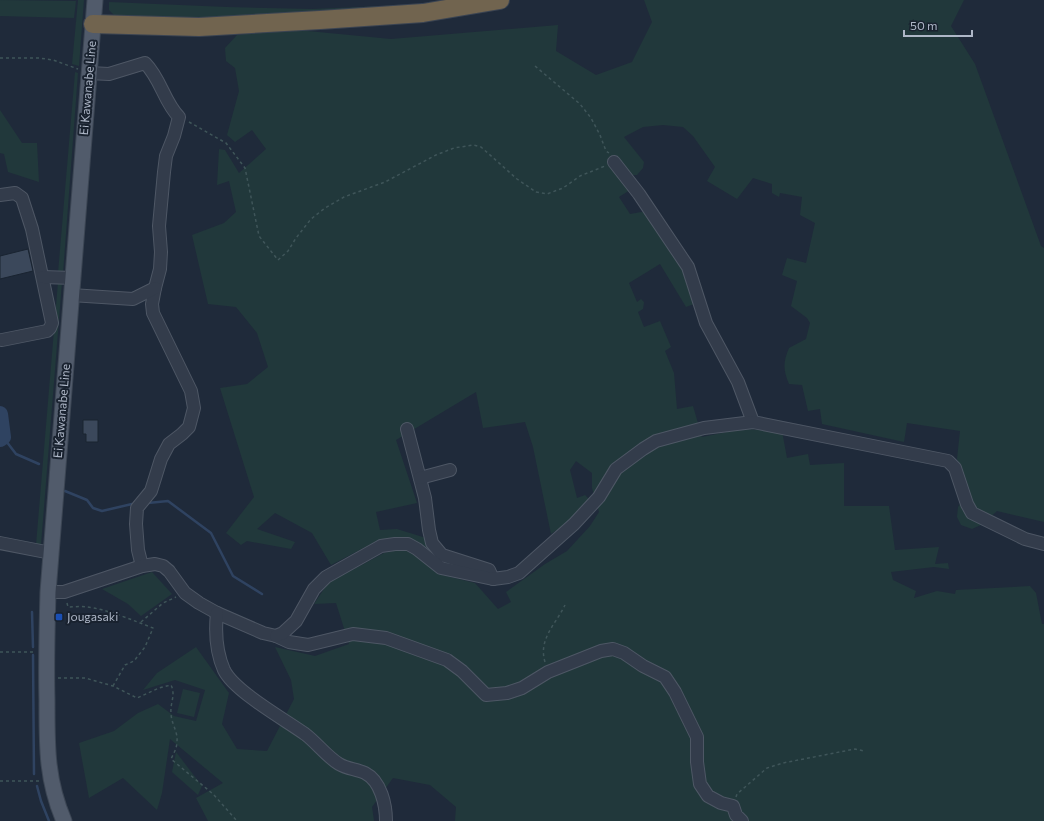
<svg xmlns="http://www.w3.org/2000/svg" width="1044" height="821" font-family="Commissioner,sans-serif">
  <rect width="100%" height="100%" fill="#1f2a3a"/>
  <!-- green -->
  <g fill="#21383b">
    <path d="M 0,0 L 76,1 L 74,18 L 0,16 Z"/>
    <path d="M 78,0 L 84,0 L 79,66 L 72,64 Z"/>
    <path d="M 644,0 L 964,0 L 951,26 L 975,64 L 1041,246 L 1044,248 L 1044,522 L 997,511 L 983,524 L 972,529 L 961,525 L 957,517 L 958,507 L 970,491 L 957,459 L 960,431 L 907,423 L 904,442 L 822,424 L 820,409 L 808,411 L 802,385 L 789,384 C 783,370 783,362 789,348 L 806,339 L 810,323 L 807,318 L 791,306 L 797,281 L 782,275 L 787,258 L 806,263 L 815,223 L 800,215 L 802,197 L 780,193 L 779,197 L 772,193 L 772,184 L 753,178 L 737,199 L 707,181 L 715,167 L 693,136 L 683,127 L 663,125 L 643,127 L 624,137 L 644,162 L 643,168 L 637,175 L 630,175 L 630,190 L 619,197 L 630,214 L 647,211 L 677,257 L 697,303 L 686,307 L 660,264 L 629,283 L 637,302 L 641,299 L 644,302 L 643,309 L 638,312 L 644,327 L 660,321 L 671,347 L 665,351 L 674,373 L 677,409 L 693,406 L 702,437 L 742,429 L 782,431 L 787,458 L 808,454 L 810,465 L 844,463 L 844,506 L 889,506 L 895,550 L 939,547 L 935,564 L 948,563 L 949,569 L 934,567 L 891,572 L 893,580 L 916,591 L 914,598 L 937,591 L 955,594 L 956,590 L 1030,586 L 1036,593 L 1042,624 L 1044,624 L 1044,821 L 455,821 L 456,807 L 430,785 L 393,778 L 372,807 L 374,821 L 208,821 L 196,798 L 223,783 L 170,739 L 162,793 L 157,810 L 123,778 L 89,798 L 79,743 L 114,731 L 138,713 L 158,704 L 174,716 L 196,721 L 205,690 L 175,680 L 143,690 L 157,673 L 196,647 L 229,693 L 222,724 L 237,749 L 267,751 L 294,699 L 291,680 L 275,647 L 315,656 L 349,644 L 336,603 L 314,604 L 328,583 L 384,553 L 402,549 L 413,554 L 438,574 L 475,583 L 498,609 L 511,602 L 506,592 L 545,564 L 567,551 L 590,526 L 599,512 L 592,488 L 592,473 L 576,461 L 570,470 L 577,498 L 585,495 L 590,500 L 572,520 L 551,534 L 533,447 L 525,422 L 483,428 L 476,392 L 396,440 L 417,503 L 376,512 L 380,530 L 397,529 L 426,538 L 454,567 L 442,563 L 406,539 L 381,539 L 331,565 L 312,533 L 275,513 L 257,529 L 295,542 L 291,549 L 247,541 L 241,545 L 226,533 L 254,497 L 220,388 L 247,384 L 268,367 L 257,333 L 236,307 L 208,304 L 192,235 L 224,223 L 236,212 L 229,181 L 217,185 L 219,149 L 225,150 L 239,173 L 266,149 L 252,130 L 235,142 L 227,135 L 239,91 L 235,68 L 226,61 L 225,48 L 237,35 L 287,29 L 391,39 L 558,25 L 556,51 L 596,75 L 632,62 L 652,22 Z"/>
    <path d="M 109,2 L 227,7 L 312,9 L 429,4 L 227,21 L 116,17 L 109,10 Z"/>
    <path d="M 75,72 L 78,73 L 63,274 L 58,273 Z"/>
    <path d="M 0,110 L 22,143 L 37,143 L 39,182 L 8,172 L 4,154 L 0,153 Z"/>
    <path d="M 58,282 L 62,282 L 41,545 L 36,545 Z"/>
    <path d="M 152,572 L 172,594 L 141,616 L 128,604 L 102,589 Z"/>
    <path d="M 183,689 L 200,693 L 194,717 L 177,713 Z"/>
    <path d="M 176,752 L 202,786 L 198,795 L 172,772 Z"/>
  </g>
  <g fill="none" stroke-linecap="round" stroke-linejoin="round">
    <!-- stream -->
    <g stroke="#2f4361" stroke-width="2.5">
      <path d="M 3,437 L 16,454 L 39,464"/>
      <path d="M 65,491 L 87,500 L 93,508 L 102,511 L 132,504"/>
      <path d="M 148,503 L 168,501 L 211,533 L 233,576 L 262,594"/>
      <path d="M 32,612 L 33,647"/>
      <path d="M 33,655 L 34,774"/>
      <path d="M 37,786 L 41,801 L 49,821"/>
    </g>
    <!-- river -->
    <path stroke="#2f4361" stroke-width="16" d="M 0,414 L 3,437 L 0,439"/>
  </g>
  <!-- building -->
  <g fill="#3b485b" stroke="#1a2431">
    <path d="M 28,249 L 33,271 L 0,279 L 0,256 Z"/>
    <path d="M 83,420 L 98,420 L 98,442 L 86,442 L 86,434 L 83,434 Z"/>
  </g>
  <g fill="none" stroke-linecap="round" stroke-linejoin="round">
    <defs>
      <g id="minor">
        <path d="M 89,73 L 109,74 L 145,63 C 161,79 164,102 179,117 L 174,136 L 166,156 L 164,172 L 159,226 L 161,252 L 160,269 L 155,288 L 152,304 L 153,313 L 191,391 L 194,408 L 189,427 L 182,434 L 169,444 L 161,459 L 151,491 L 137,508 L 136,524 L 138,550 L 142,566"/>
        <path d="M 614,162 L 639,194 L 688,267 L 706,323 L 738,382 L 753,422"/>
        <path d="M 0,195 L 15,193 L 22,198 L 32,229 L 52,323 L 50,328 L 47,331 L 2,340"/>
        <path d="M 43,277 L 73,278"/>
        <path d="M 71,295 L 133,299 L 155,288"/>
        <path d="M 407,429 L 425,498 L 429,530 L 432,543 L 442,555 L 489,570 L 493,579"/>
        <path d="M 420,478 L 450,470"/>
        <path d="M 0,543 L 51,553"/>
        <path d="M 48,592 L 64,592 L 142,566 L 155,564 L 163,566 L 169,571 L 185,593 L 199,603 L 217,613 L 263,633 L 276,636 L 289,642 L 308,645 L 353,634 L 386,638 L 447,660 L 462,671 L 486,695 L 507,693 L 522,688 L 548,672 L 601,651 L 613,649 L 624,653 L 643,666 L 665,677 L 675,692 L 697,737 L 697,762 L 700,784 L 708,796 L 721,803 L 733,806 L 736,815 L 742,821"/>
        <path d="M 217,613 C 215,632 216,652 224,670 C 234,691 284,719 305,734 C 317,743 326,756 339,764 C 347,769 357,769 365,773 C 381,781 386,805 386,821"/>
        <path d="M 276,636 L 283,633 L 296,621 L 314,589 L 326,577 L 381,546 L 395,544 L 408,544 L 417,549 L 441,568 L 493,579 L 508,577 L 519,573 L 574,524 L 599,497 L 616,469 L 643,449 L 656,441 L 704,428 L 753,422 L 948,461 L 955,468 L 967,504 L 972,513 L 1025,539 L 1044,544"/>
      </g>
      <path id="major" d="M 64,821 C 46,779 47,745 47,700 C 46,664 47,628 48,592 L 95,0"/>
      <path id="highway" d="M 93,24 L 199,27 L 320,20 L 423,13 L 500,0"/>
    </defs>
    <!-- minor casing -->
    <use href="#minor" stroke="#4e5765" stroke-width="14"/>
    <!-- major casing -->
    <use href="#major" stroke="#3c4654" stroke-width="17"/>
    <!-- highway casing -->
    <use href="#highway" stroke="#3b4452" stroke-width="20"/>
    <!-- path -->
    <g stroke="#3f5559" stroke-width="1.5" stroke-dasharray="3 3" stroke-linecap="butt">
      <path d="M 0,58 L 39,58 L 53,60 L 78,69"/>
      <path d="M 535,66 L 580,104 L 591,118 L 600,135 L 606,151 L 609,153"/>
      <path d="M 189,122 L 226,143 L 245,168 L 259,236 L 278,260 L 288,251 L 296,238 L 311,219 L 325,208 L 344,197 L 385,182 L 436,155 L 454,148 L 473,145 L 481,147 L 517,179 L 536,192 L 547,194 L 563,188 L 580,176 L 605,166"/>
      <path d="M 67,603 L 68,607 C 74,607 81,606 87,607 C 106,609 135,621 153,628 L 145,647 L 134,661 L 125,665 L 113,686"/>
      <path d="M 141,622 L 163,603 L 176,597"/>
      <path d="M 0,652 L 35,652"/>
      <path d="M 545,662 C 538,639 556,624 565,605"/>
      <path d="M 58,678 L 85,678 L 113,686 L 137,698 L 159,688 L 171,685 C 176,695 170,703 171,713 C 171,723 178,732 177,741 C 177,748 174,753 171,759 L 213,794 L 237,821"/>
      <path d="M 0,781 L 39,781"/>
      <path d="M 736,797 L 737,794 L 767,768 L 783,763 L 855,749 L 864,751"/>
    </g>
    <!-- minor -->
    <use href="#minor" stroke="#333c4b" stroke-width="12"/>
    <!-- major -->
    <use href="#major" stroke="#515b6b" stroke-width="15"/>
    <!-- highway -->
    <use href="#highway" stroke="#71644f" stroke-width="18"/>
  </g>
  <!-- markers -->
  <rect fill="#1a4fb4" stroke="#19222f" stroke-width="1.5" x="55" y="613" width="8" height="8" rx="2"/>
  <g text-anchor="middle" stroke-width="4" stroke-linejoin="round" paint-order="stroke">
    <!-- street labels -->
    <g font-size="12" fill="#aeb7c7" stroke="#19222f">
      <text transform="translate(88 88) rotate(-85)" y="4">Ei Kawanabe Line</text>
      <text transform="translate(62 411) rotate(-85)" y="4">Ei Kawanabe Line</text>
    </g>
    <!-- poi labels -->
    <g font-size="12" fill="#aeb7c7" stroke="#19222f" text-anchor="start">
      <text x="67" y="621">Jougasaki</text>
    </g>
  </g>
  <!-- scale -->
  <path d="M904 30v6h68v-6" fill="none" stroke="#aeb7c7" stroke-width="2"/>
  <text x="910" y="30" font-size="12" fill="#aeb7c7" stroke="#19222f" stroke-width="3" paint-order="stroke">50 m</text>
</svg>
